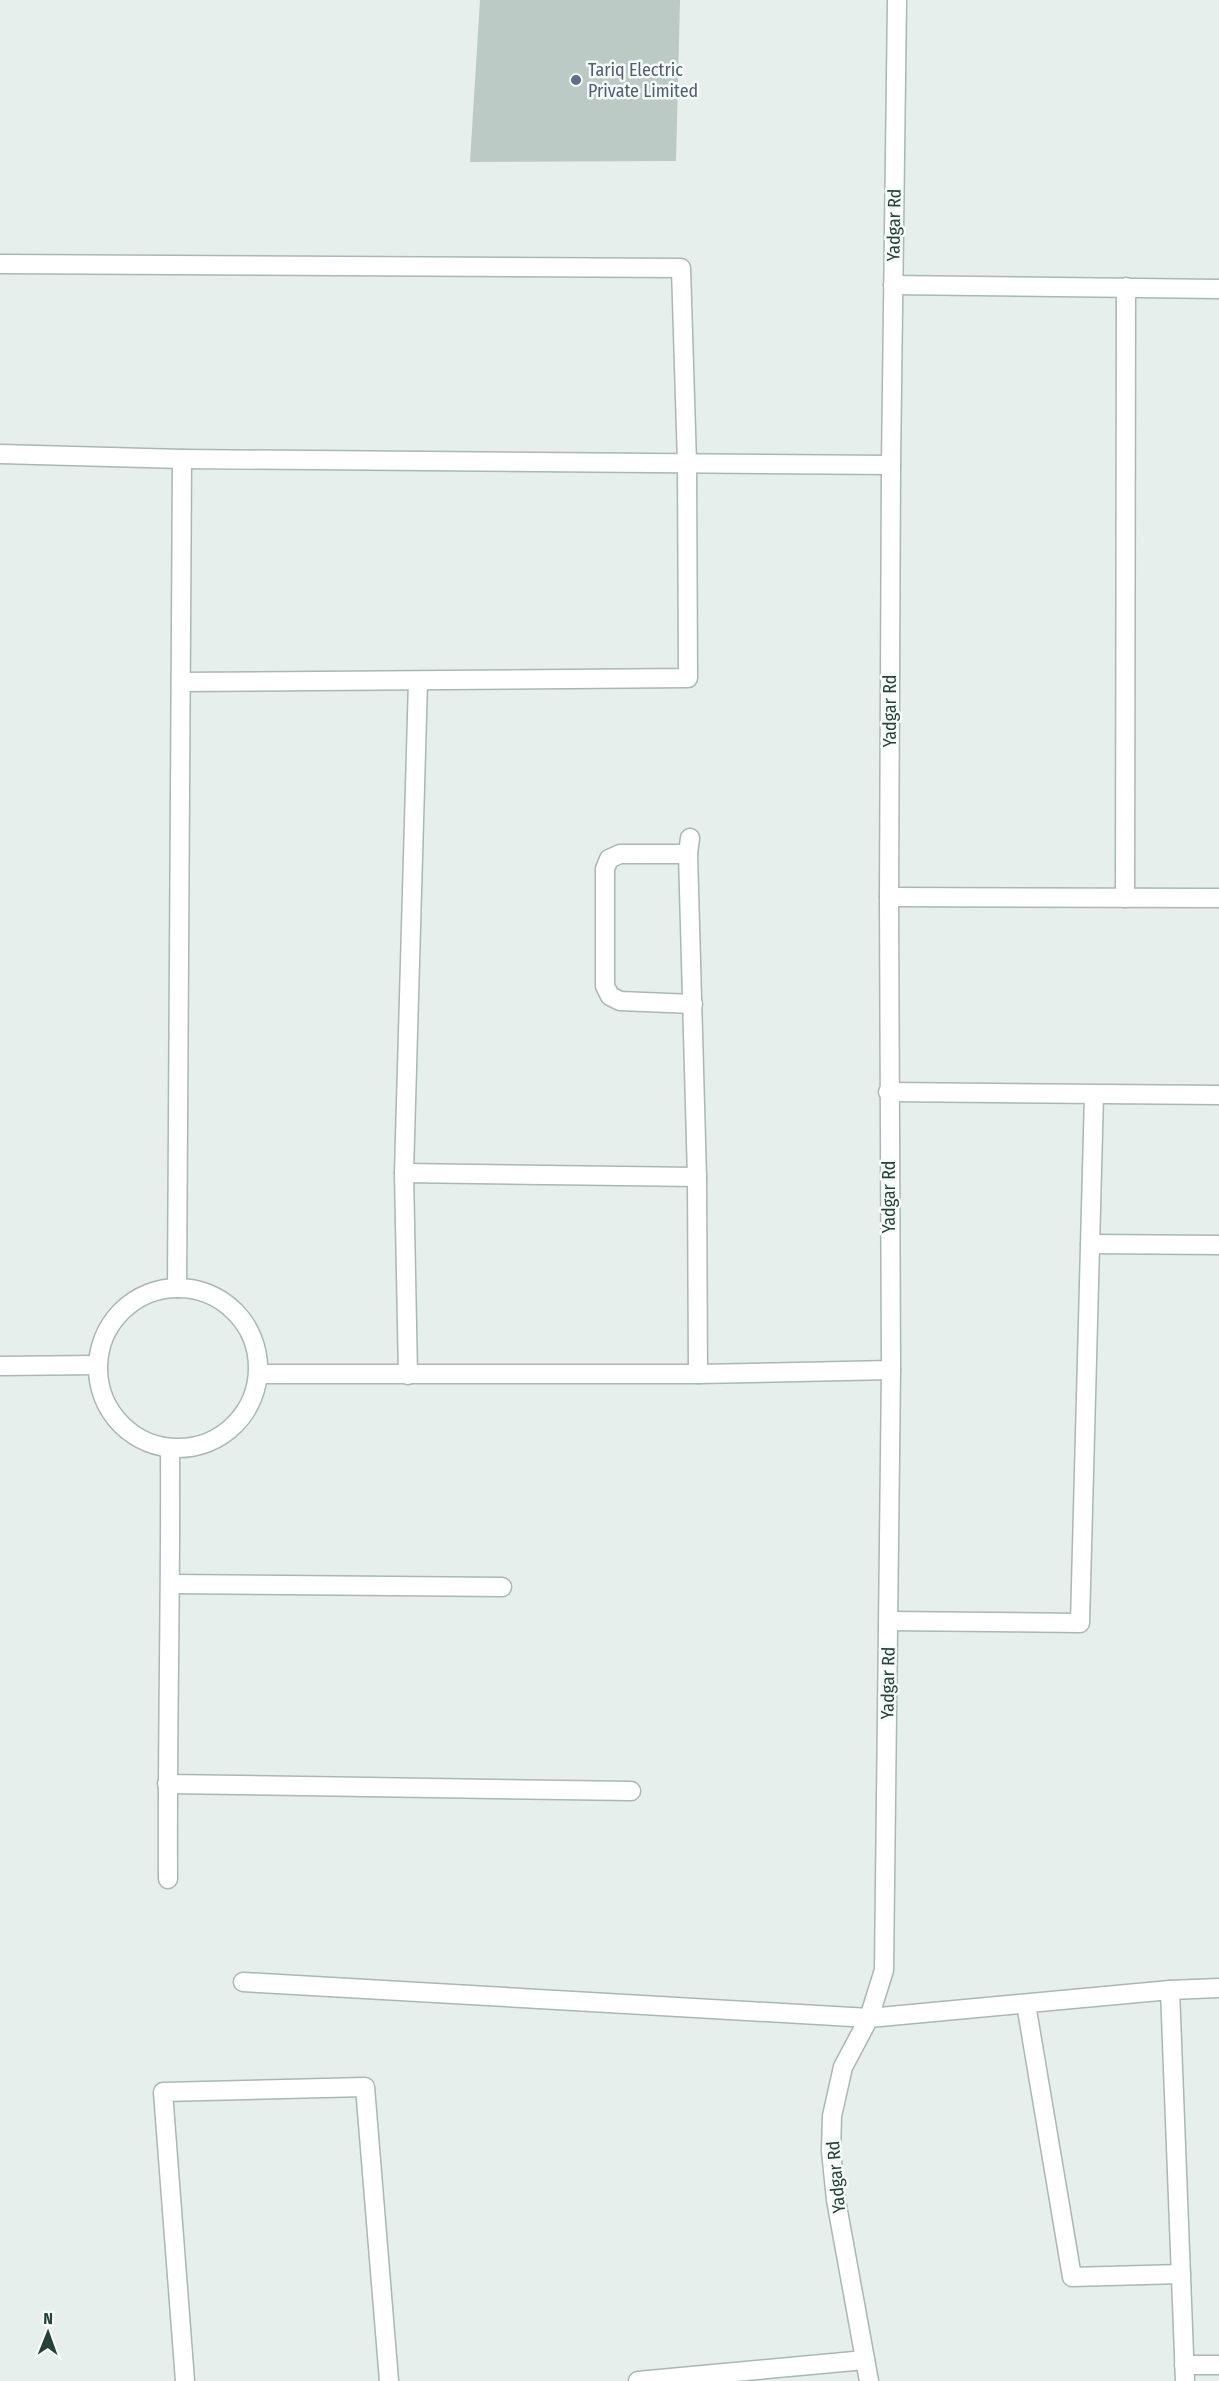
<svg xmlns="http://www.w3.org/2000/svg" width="1219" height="2381" font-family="'Fira Sans Condensed',sans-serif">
  <rect width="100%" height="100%" fill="#e6efeb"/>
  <!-- building -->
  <path fill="#bbcac4" d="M 480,0 L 680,0 L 676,161 L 470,162 Z"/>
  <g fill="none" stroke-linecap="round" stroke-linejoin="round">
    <defs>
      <g id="minor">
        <path d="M 0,264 L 681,268 L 687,463 L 688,678 L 181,682"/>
        <path d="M 893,285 L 1219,289"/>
        <path d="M 0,454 L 182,459 L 891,465"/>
        <path d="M 690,838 L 688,854 L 697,1177 L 698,1374"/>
        <path d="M 688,854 L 620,854 L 609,859 L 605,869 L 605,986 L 610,996 L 620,1001 L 693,1004"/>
        <path d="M 889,897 L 1219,898"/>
        <path d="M 1125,898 L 1126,287"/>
        <path d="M 888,1092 L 1219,1095"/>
        <path d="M 404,1173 L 697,1177"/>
        <path d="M 1090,1244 L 1219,1245"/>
        <circle cx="178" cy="1368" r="80"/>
        <path d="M 177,1288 L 182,459"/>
        <path d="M 0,1366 L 98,1365"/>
        <path d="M 259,1374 L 698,1374 L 891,1370"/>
        <path d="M 408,1375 L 404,1173 L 418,681"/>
        <path d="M 171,1584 L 502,1587"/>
        <path d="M 889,1621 L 1080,1623 L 1094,1095"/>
        <path d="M 167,1784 L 631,1791"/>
        <path d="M 168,1879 C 167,1736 171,1592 170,1448"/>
        <path d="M 243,1982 L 869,2018 L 1170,1990 L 1185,2381"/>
        <path d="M 1170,1990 L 1219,1988"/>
        <path d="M 1026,2004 L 1072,2277 L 1181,2274"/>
        <path d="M 1184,2365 L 1219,2365"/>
        <path d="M 185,2381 L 163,2092 L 365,2087 L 389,2381"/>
        <path d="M 638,2381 L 865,2360"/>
      </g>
      <path id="tertiary" d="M 869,2381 L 836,2200 L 831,2151 L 832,2116 L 843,2067 L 869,2018 L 884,1970 L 891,1370 L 889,897 L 891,465 L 897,0"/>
    </defs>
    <!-- minor casing -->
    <use href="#minor" stroke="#a8b8b2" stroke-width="21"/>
    <!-- tertiary casing -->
    <use href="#tertiary" stroke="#a8b8b2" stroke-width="21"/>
    <!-- minor -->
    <use href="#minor" stroke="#fff" stroke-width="18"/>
    <!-- tertiary -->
    <use href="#tertiary" stroke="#fff" stroke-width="18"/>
  </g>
  <!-- markers -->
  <circle fill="#5c6f8a" stroke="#f7fbf9" stroke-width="2" cx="576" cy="80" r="6"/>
  <g text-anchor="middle" stroke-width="5" stroke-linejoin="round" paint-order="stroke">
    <!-- service labels -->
    <g font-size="18" fill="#4e5e75" stroke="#f7fbf9" text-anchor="start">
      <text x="588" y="76">Tariq Electric<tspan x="588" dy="21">Private Limited</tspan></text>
    </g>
    <!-- street labels -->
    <g font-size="18" fill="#24423a" stroke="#f7fbf9">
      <text transform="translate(894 225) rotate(-89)" y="6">Yadgar Rd</text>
      <text transform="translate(890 711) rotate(-90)" y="6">Yadgar Rd</text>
      <text transform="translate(889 1197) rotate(-90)" y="6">Yadgar Rd</text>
      <text transform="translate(888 1683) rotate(-89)" y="6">Yadgar Rd</text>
      <text transform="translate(836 2177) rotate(-95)" y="6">Yadgar Rd</text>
    </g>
  </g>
  <!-- north arrow -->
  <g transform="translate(48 2333) rotate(1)" stroke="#f7fbf9" stroke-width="4.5" paint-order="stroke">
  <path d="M0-4.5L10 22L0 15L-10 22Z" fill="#24423a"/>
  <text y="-9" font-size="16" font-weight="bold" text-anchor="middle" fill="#24423a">N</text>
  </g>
</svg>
